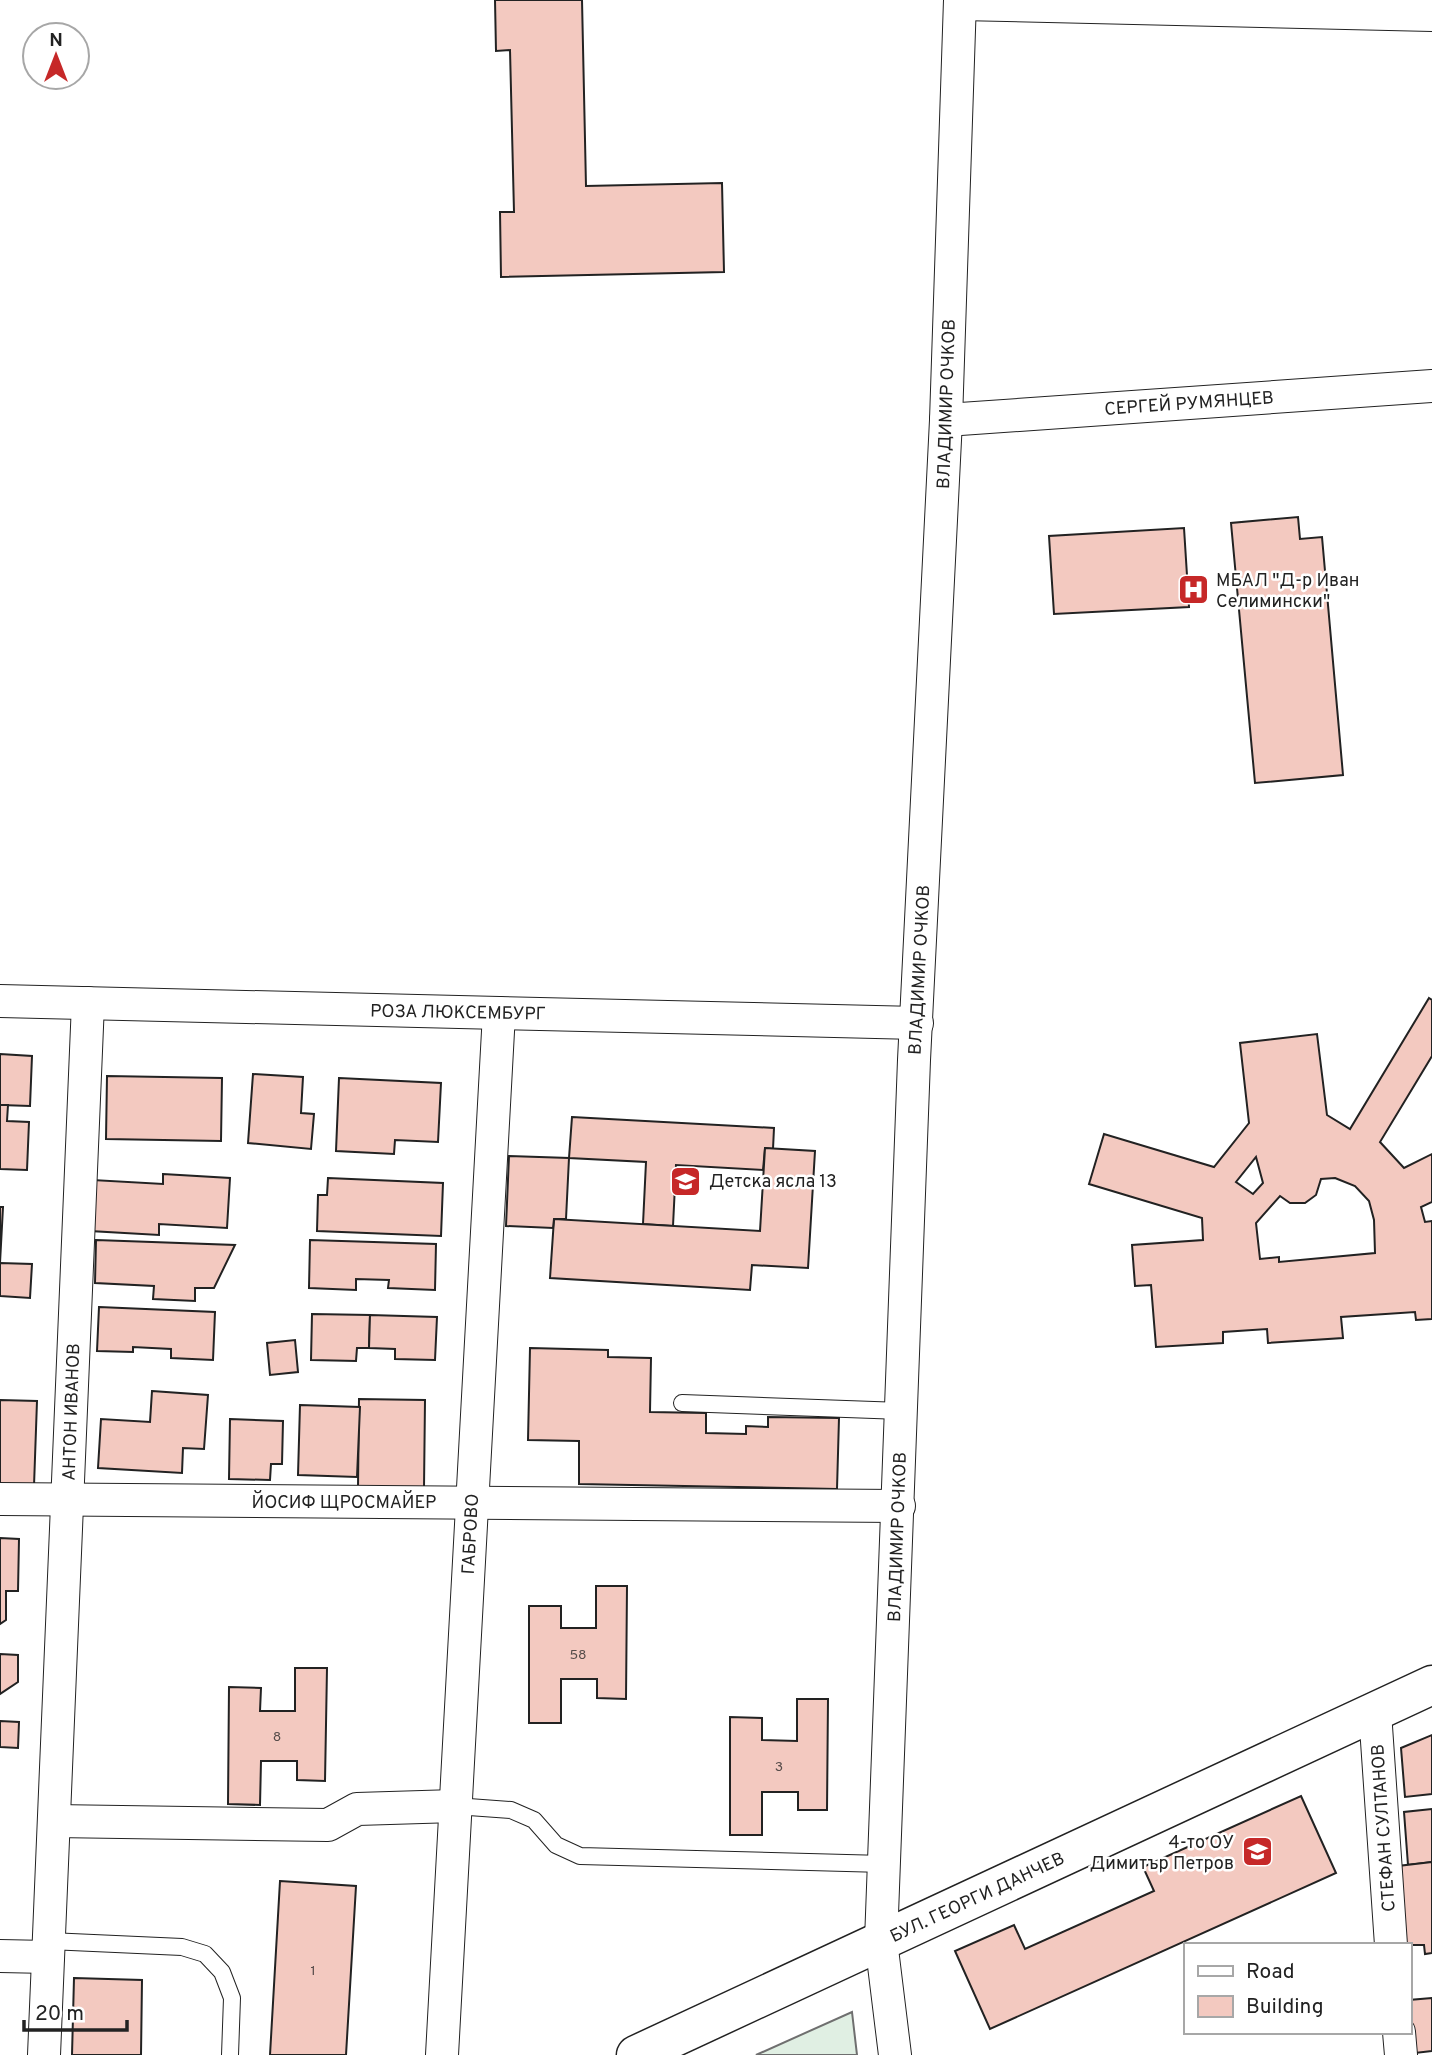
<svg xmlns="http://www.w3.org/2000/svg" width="1432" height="2055" font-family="Overpass,sans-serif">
  <rect width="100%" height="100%" fill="#fff"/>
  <!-- green -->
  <path fill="#e0efe3" stroke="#6f6f6f" stroke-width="2" d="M 852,2012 L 857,2055 L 756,2055 Z"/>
  <!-- building -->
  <g fill="#f3c9c0" stroke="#222" stroke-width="2" fill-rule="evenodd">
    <path d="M 495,0 L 582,0 L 586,186 L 722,183 L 724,272 L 501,277 L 500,212 L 514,212 L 510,50 L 496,51 Z"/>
    <path d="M 1298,517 L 1300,539 L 1322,537 L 1343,775 L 1255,783 L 1231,523 Z"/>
    <path d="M 1184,528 L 1189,607 L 1054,614 L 1049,536 Z"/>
    <path d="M 1429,998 L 1432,1000 L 1432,1056 L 1380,1142 L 1404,1168 L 1432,1154 L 1432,1202 L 1421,1207 L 1425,1222 L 1432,1221 L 1432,1319 L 1416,1320 L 1415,1312 L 1341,1317 L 1343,1338 L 1268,1343 L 1267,1329 L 1223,1332 L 1223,1343 L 1156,1347 L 1151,1285 L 1135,1286 L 1132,1245 L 1203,1240 L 1202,1218 L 1089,1184 L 1104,1134 L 1214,1167 L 1249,1123 L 1240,1043 L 1317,1034 L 1327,1115 L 1350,1129 ZM 1256,1157 L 1263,1183 L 1253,1194 L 1236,1182 ZM 1335,1178 L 1355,1186 L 1369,1201 L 1374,1220 L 1375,1253 L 1279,1262 L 1279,1257 L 1260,1259 L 1256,1223 L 1280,1196 L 1290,1203 L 1305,1203 L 1316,1195 L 1321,1179 Z"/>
    <path d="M 0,1054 L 32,1056 L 30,1106 L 0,1105 Z"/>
    <path d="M 253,1074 L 303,1077 L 301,1113 L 314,1114 L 311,1149 L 248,1143 Z"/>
    <path d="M 107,1076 L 222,1078 L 221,1141 L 106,1139 Z"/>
    <path d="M 339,1078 L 441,1083 L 438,1142 L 395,1140 L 394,1154 L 336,1151 Z"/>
    <path d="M 0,1105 L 8,1105 L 7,1121 L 29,1122 L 27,1170 L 0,1169 Z"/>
    <path d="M 572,1117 L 774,1128 L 773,1149 L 765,1148 L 763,1170 L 676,1165 L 673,1226 L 643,1224 L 646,1162 L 569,1158 Z"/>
    <path d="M 765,1148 L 815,1151 L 808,1268 L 752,1265 L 750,1290 L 550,1278 L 554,1219 L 760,1231 Z"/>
    <path d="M 509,1156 L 569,1158 L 566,1219 L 554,1219 L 553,1228 L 506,1226 Z"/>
    <path d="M 163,1174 L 230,1178 L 227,1228 L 159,1224 L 159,1235 L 90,1231 L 93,1180 L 163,1184 Z"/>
    <path d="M 328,1178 L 443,1183 L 441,1236 L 317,1231 L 318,1195 L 327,1195 Z"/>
    <path d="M 0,1207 L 3,1207 L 0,1263 Z"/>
    <path d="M 96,1240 L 235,1245 L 214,1288 L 195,1288 L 195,1301 L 153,1299 L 154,1286 L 95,1283 Z"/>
    <path d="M 310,1240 L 436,1244 L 435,1290 L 388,1288 L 389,1280 L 356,1279 L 356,1290 L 309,1288 Z"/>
    <path d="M 0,1263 L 32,1264 L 30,1298 L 0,1296 Z"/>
    <path d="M 99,1307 L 215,1312 L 213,1360 L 171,1358 L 171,1349 L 133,1347 L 133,1352 L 97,1351 Z"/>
    <path d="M 312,1314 L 370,1315 L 369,1348 L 357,1348 L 356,1361 L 311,1360 Z"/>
    <path d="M 370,1315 L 437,1317 L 435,1360 L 395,1359 L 395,1349 L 369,1348 Z"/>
    <path d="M 295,1340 L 298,1372 L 270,1375 L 267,1343 Z"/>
    <path d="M 530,1348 L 608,1350 L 608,1357 L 651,1358 L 650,1412 L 706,1413 L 706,1433 L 746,1434 L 746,1426 L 768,1427 L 768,1417 L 839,1418 L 837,1489 L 579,1484 L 579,1441 L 528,1440 Z"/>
    <path d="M 152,1391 L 208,1395 L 204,1449 L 183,1448 L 182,1473 L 98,1468 L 101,1419 L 150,1422 Z"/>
    <path d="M 359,1399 L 425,1400 L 424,1488 L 358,1487 Z"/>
    <path d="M 0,1400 L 37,1401 L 34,1486 L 0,1485 Z"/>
    <path d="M 300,1405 L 360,1407 L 357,1477 L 298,1475 Z"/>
    <path d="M 230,1419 L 283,1421 L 282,1464 L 271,1464 L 270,1480 L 229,1479 Z"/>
    <path d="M 0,1538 L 19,1539 L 18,1591 L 6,1591 L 6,1620 L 0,1624 Z"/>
    <path d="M 596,1586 L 627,1586 L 626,1699 L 597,1698 L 597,1679 L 561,1679 L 561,1723 L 529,1723 L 529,1606 L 561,1606 L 561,1628 L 596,1628 Z"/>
    <path d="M 0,1654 L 18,1655 L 18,1682 L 0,1694 Z"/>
    <path d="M 295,1668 L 327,1668 L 325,1781 L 297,1780 L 297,1761 L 261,1761 L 260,1805 L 228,1804 L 229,1687 L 261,1688 L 260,1711 L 295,1711 Z"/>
    <path d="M 797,1699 L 828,1699 L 827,1810 L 798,1810 L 798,1792 L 762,1792 L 762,1835 L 730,1835 L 730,1717 L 762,1718 L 762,1740 L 797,1741 Z"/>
    <path d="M 0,1721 L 19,1722 L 18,1748 L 0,1747 Z"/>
    <path d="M 1432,1735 L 1432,1794 L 1405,1797 L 1401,1748 Z"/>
    <path d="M 1301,1796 L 1336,1873 L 990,2029 L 955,1951 L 1014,1925 L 1025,1949 L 1154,1891 L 1143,1867 Z"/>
    <path d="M 1432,1809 L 1432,1862 L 1408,1865 L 1404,1812 Z"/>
    <path d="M 1432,1862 L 1432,1953 L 1425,1954 L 1424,1945 L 1405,1945 L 1398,1866 Z"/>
    <path d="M 280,1881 L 356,1886 L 346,2055 L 270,2055 Z"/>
    <path d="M 74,1978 L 142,1980 L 141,2055 L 72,2055 Z"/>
    <path d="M 1432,1998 L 1432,2051 L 1406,2054 L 1409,2000 Z"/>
  </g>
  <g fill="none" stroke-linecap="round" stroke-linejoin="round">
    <defs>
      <g id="lane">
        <path d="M 682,1403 L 902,1411"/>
        <path d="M 455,1806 L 511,1810 L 534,1820 L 556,1845 L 580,1856 L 884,1864"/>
        <path d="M 49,1941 L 182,1947 L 205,1954 L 222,1972 L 232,1998 L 230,2055"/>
      </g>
      <g id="street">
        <path d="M 960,4 L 1432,15"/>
        <path d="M 946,420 L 1432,386"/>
        <path d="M 0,1001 L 917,1023"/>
        <path d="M 0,1499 L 899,1506"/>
        <path d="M 1375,1712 L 1391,1945"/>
        <path d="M 54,1821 L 328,1825 L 357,1809 L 455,1806"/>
        <path d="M 0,1956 L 48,1957"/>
        <path d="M 1399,2032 L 1401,2055"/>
        <path d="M 44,2055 L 88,1003"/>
        <path d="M 442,2055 L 499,1013"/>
        <path d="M 895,2055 L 881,1941 L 914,1060 L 946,420 L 960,0"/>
      </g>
      <path id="secondary" d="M 636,2055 L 1432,1685"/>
    </defs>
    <!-- lane casing -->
    <use href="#lane" stroke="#222" stroke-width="18"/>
    <!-- street casing -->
    <use href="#street" stroke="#222" stroke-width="34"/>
    <!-- secondary casing -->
    <use href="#secondary" stroke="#222" stroke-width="41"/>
    <!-- lane -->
    <use href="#lane" stroke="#fff" stroke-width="16"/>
    <!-- street -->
    <use href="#street" stroke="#fff" stroke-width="32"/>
    <!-- secondary -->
    <use href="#secondary" stroke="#fff" stroke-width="38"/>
  </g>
  <!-- icons -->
  <defs>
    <symbol id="hospital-square" viewBox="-11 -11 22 22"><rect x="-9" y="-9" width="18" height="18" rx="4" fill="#c62828" stroke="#fff"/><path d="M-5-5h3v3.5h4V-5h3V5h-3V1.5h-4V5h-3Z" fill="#fff"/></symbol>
    <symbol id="school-square" viewBox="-11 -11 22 22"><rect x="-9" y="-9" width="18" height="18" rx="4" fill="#c62828" stroke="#fff"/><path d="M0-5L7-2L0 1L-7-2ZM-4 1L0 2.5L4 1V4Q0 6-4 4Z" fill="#fff"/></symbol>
  </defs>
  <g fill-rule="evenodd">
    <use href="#hospital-square" x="1176" y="572" width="35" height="35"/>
    <use href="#school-square" x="668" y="1164" width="35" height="35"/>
    <use href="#school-square" x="1240" y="1834" width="35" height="35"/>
  </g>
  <g text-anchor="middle" stroke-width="5" stroke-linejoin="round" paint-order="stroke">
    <!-- number labels -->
    <g font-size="14" fill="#564c4a">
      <text x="578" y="1659">58</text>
      <text x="277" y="1741">8</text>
      <text x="779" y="1771">3</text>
      <text x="313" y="1975">1</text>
    </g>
    <!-- street labels -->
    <g font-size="18" fill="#222" stroke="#fff">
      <text transform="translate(1189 403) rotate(-4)" y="6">СЕРГЕЙ РУМЯНЦЕВ</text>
      <text transform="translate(946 404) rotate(-88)" y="6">ВЛАДИМИР ОЧКОВ</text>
      <text transform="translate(919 970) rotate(-87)" y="6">ВЛАДИМИР ОЧКОВ</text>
      <text transform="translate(458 1012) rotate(1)" y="6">РОЗА ЛЮКСЕМБУРГ</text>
      <text transform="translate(71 1412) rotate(-88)" y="6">АНТОН ИВАНОВ</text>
      <text x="344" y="1508">ЙОСИФ ЩРОСМАЙЕР</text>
      <text transform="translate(470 1534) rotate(-87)" y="6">ГАБРОВО</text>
      <text transform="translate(897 1537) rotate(-88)" y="6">ВЛАДИМИР ОЧКОВ</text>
      <text transform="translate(1383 1828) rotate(-94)" y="6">СТЕФАН СУЛТАНОВ</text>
      <text transform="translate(977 1897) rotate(-25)" y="6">БУЛ. ГЕОРГИ ДАНЧЕВ</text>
    </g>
    <!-- poi labels -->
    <g font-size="18" fill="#222" stroke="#fff" text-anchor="start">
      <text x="1216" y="586">МБАЛ "Д-р Иван<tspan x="1216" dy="21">Селимински"</tspan></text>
      <text x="709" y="1187">Детска ясла 13</text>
      <text x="1234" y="1848" text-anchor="end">4-то ОУ<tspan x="1234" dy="21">Димитър Петров</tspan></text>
    </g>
  </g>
  <!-- legend -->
  <rect x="1184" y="1943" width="228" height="91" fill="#ffffff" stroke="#a7a7a7" stroke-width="2"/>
  <rect x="1198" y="1966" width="35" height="10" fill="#ffffff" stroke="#a7a7a7" stroke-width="2"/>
  <text x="1246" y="1978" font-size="21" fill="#222222">Road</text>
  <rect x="1198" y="1996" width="35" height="21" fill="#f3c9c0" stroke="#a7a7a7" stroke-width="2"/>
  <text x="1246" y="2013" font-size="21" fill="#222222">Building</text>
  <!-- north arrow -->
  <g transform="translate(56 56)"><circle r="33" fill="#ffffff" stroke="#a7a7a7" stroke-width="2"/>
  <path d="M0-5L12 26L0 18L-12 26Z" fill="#c62828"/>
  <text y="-10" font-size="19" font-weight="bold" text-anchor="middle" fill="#222222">N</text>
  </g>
  <!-- scale -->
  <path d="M24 2020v10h103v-10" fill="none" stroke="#222222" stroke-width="3.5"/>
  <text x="35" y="2020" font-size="21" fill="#222222" stroke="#ffffff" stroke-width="5" paint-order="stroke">20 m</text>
</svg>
